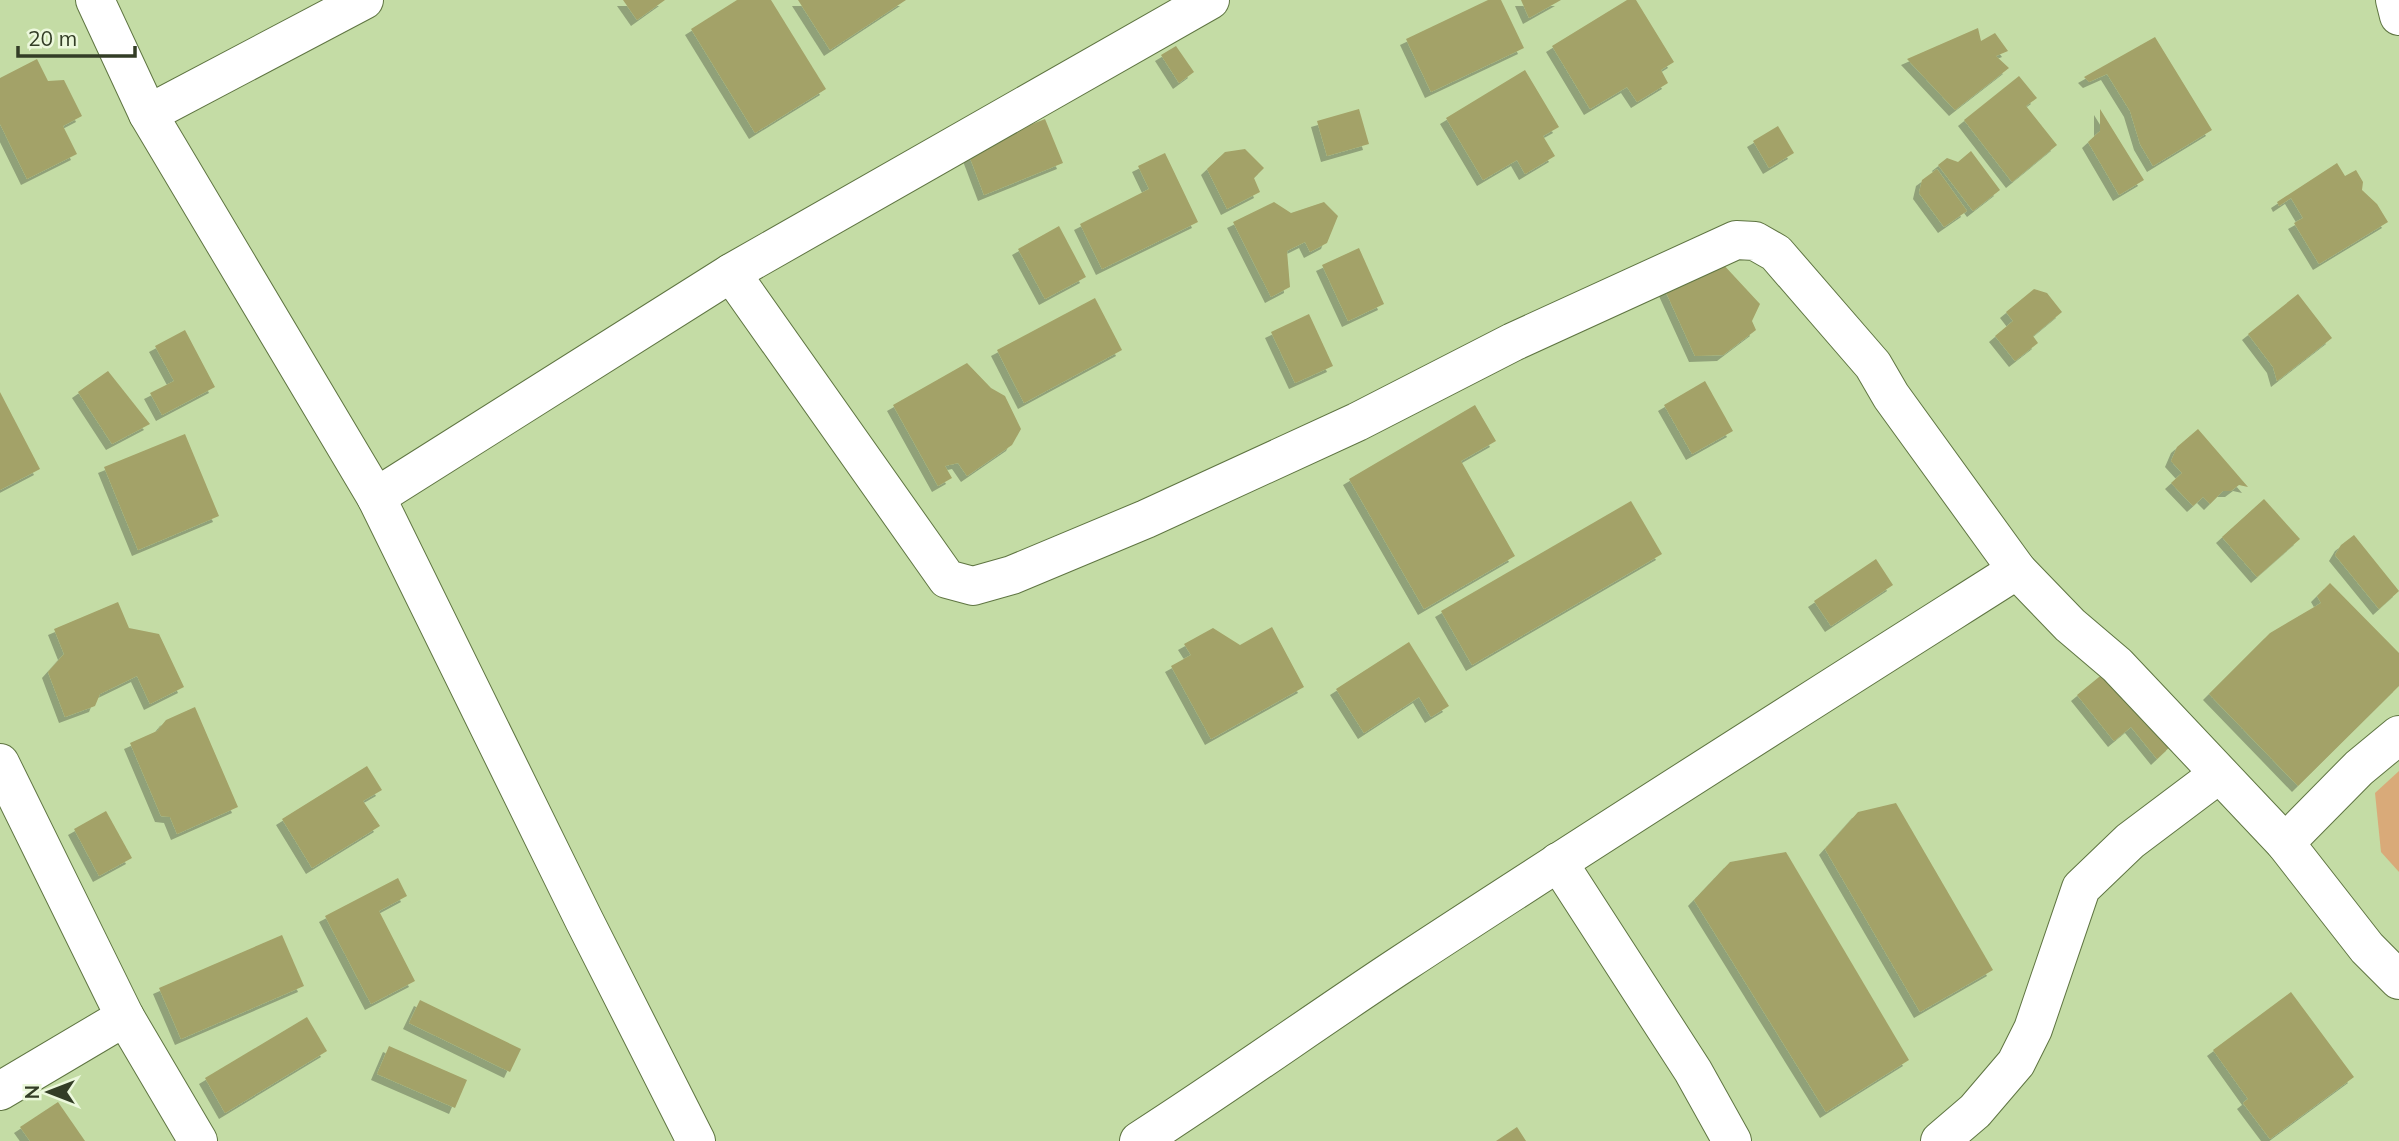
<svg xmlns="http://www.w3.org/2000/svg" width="2399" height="1141" font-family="Mulish,sans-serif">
  <defs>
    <filter id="shadow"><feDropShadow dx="-6" dy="6" stdDeviation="0" flood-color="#0004"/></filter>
  </defs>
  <rect width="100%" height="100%" fill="#c4dca5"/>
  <!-- pitch -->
  <path fill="#d9aa79" d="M 2399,771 L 2399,872 L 2381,852 L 2375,793 Z"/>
  <!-- building -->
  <g fill="#a3a267" filter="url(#shadow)">
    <path d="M 623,0 L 665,0 L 637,20 Z"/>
    <path d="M 737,0 L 771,0 L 826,89 L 755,133 L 691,29 Z"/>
    <path d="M 798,0 L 906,0 L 830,50 Z"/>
    <path d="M 1488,0 L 1501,0 L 1524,48 L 1431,92 L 1406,39 Z"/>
    <path d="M 1521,0 L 1561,0 L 1529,18 Z"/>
    <path d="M 1627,0 L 1636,0 L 1674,62 L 1661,70 L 1668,83 L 1637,102 L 1627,87 L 1590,109 L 1552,46 Z"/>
    <path d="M 1978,28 L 1981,41 L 1995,33 L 2008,51 L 1996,56 L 2009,68 L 1955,110 L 1907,59 Z"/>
    <path d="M 2155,37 L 2212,130 L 2153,166 L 2140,144 L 2130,111 L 2107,74 L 2089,82 L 2084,77 Z"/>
    <path d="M 1176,46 L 1194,72 L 1179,83 L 1161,55 Z"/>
    <path d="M 37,59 L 48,81 L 64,80 L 82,116 L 63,126 L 77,154 L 27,179 L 0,124 L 0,78 Z"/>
    <path d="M 1525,70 L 1559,127 L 1543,136 L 1555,156 L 1525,174 L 1517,160 L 1483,180 L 1446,118 Z"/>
    <path d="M 2019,76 L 2037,98 L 2026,106 L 2057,145 L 2012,182 L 1964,120 Z"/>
    <path d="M 1359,109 L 1369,144 L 1327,156 L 1317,121 Z"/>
    <path d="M 2100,109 L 2144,180 L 2119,195 L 2088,142 L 2100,131 Z"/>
    <path d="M 1045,119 L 1063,163 L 984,195 L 967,150 Z"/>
    <path d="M 1778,126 L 1794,153 L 1769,168 L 1753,141 Z"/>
    <path d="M 1245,149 L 1264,168 L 1254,178 L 1260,192 L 1227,209 L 1207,169 L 1225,152 Z"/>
    <path d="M 1971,151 L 2000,190 L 1973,211 L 1938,165 L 1947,158 L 1958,162 Z"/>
    <path d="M 1165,153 L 1198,222 L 1102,269 L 1080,224 L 1149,189 L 1138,166 Z"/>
    <path d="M 2337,163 L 2345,176 L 2356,170 L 2363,182 L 2362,190 L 2377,204 L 2388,222 L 2319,264 L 2294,223 L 2303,218 L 2291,198 L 2279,206 L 2277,202 Z"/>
    <path d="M 1937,169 L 1967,211 L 1944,227 L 1919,193 L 1922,180 Z"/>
    <path d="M 1274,202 L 1291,213 L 1324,202 L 1338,216 L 1327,243 L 1310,252 L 1305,242 L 1287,251 L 1290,287 L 1271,297 L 1233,222 Z"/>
    <path d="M 1059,226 L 1086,277 L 1045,299 L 1018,249 Z"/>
    <path d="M 1359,248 L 1384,304 L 1348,321 L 1322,265 Z"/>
    <path d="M 1721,262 L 1760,304 L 1752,321 L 1756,330 L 1723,355 L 1695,356 L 1664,288 Z"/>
    <path d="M 2034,289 L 2047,293 L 2062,312 L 2033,336 L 2038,343 L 2015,361 L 1995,336 L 2013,321 L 2006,312 Z"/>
    <path d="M 2298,294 L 2332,338 L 2277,381 L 2273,367 L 2248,334 Z"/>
    <path d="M 1095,298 L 1122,350 L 1024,403 L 997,350 Z"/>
    <path d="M 1309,314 L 1333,366 L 1295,383 L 1271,332 Z"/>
    <path d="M 185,330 L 215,387 L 162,415 L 150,393 L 174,381 L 155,346 Z"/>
    <path d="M 967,363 L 991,388 L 1005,396 L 1021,429 L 1012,445 L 967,476 L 958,463 L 945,466 L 952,478 L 938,486 L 893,405 Z"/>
    <path d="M 108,371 L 150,424 L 112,444 L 78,392 Z"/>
    <path d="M 1705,381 L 1733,431 L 1692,454 L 1664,405 Z"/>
    <path d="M 0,392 L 40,469 L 0,490 Z"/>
    <path d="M 1475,405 L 1496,441 L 1461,461 L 1515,556 L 1424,609 L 1349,479 Z"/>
    <path d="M 2198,429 L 2248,487 L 2239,485 L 2231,491 L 2223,491 L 2210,504 L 2203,497 L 2193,506 L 2171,483 L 2182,473 L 2171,461 L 2177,447 Z"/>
    <path d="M 185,434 L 219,516 L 138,550 L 104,467 Z"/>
    <path d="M 2264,499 L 2300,539 L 2257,577 L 2222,537 Z"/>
    <path d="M 1631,501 L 1662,554 L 1472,665 L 1441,611 Z"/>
    <path d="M 2354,535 L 2399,591 L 2379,609 L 2335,555 L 2341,545 Z"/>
    <path d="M 1876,559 L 1893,585 L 1831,626 L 1814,601 Z"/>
    <path d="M 2330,583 L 2399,653 L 2399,686 L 2298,786 L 2209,694 L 2270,633 L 2321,603 L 2317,596 Z"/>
    <path d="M 118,602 L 129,628 L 159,634 L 184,687 L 150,704 L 137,676 L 100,694 L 95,706 L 65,717 L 48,672 L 64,654 L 54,629 Z"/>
    <path d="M 1272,627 L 1304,687 L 1211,739 L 1171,666 L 1191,655 L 1184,644 L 1213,628 L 1240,645 Z"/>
    <path d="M 1409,642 L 1449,706 L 1431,717 L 1419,697 L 1364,733 L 1336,689 Z"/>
    <path d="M 2110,668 L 2172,745 L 2157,759 L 2131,727 L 2114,741 L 2077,695 Z"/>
    <path d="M 195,707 L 238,807 L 177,834 L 170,817 L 161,816 L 130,743 L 157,731 L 166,720 Z"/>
    <path d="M 367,766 L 382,790 L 363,801 L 380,826 L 312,868 L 282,819 Z"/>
    <path d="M 1896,803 L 1993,970 L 1920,1012 L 1825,849 L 1858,812 Z"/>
    <path d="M 106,811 L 132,858 L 99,876 L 74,829 Z"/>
    <path d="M 1786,852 L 1909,1060 L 1826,1112 L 1694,900 L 1730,862 Z"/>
    <path d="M 398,878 L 407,896 L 379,911 L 415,981 L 371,1004 L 325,916 Z"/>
    <path d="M 282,935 L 304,986 L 181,1039 L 159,988 Z"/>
    <path d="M 2291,992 L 2354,1077 L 2270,1139 L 2243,1103 L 2248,1099 L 2213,1050 Z"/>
    <path d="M 420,1000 L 521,1049 L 510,1072 L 409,1023 Z"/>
    <path d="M 307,1017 L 327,1051 L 225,1113 L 205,1078 Z"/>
    <path d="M 389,1046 L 467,1080 L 455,1108 L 377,1074 Z"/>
    <path d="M 58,1102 L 85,1141 L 30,1141 L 20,1127 Z"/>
    <path d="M 1517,1127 L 1526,1141 L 1496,1141 Z"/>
  </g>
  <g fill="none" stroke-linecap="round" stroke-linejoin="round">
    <defs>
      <g id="street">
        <path d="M 95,0 L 148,114 L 376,497 L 584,920 L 696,1141"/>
        <path d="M 148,114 L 364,0"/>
        <path d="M 731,273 L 947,579 L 973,586 L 1012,575 L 1146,519 L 1357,422 L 1513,342 L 1736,240 L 1755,241 L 1776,253 L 1873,365 L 1891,396 L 2017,570 L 2070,625 L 2117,665 L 2285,843 L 2367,948 L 2399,980"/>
        <path d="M 376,497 L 731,273 L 1210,0"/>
        <path d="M 0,763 L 125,1017 L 198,1141"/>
        <path d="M 2285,843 L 2359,768 L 2399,735"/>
        <path d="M 1558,862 L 1693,1071 L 1732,1141"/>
        <path d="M 0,1091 L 125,1017"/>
        <path d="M 1139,1141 C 1228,1084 1314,1022 1402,964 C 1606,830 1812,700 2017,570"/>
        <path d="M 1940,1141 L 1975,1111 L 2016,1063 L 2033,1029 L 2081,888 L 2130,841 L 2219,774"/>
      </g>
      <path id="secondary" d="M 2395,0 L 2399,16"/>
    </defs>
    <!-- street casing -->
    <use href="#street" stroke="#5f7542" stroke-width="40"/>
    <!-- secondary casing -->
    <use href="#secondary" stroke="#5f7542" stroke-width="40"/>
    <!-- street -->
    <use href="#street" stroke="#fff" stroke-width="38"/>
    <!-- secondary -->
    <use href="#secondary" stroke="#fff" stroke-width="38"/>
  </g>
  <!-- north arrow -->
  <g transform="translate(49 1092) rotate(270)" stroke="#ecf8dc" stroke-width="5" paint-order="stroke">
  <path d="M0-5L12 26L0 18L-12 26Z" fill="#333d26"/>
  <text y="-10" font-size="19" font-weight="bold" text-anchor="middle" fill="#333d26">N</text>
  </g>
  <!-- scale -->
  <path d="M18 46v10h117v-10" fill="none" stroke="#333d26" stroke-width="3.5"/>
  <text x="28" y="46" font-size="21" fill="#333d26" stroke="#ecf8dc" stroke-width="5" paint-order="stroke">20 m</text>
</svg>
